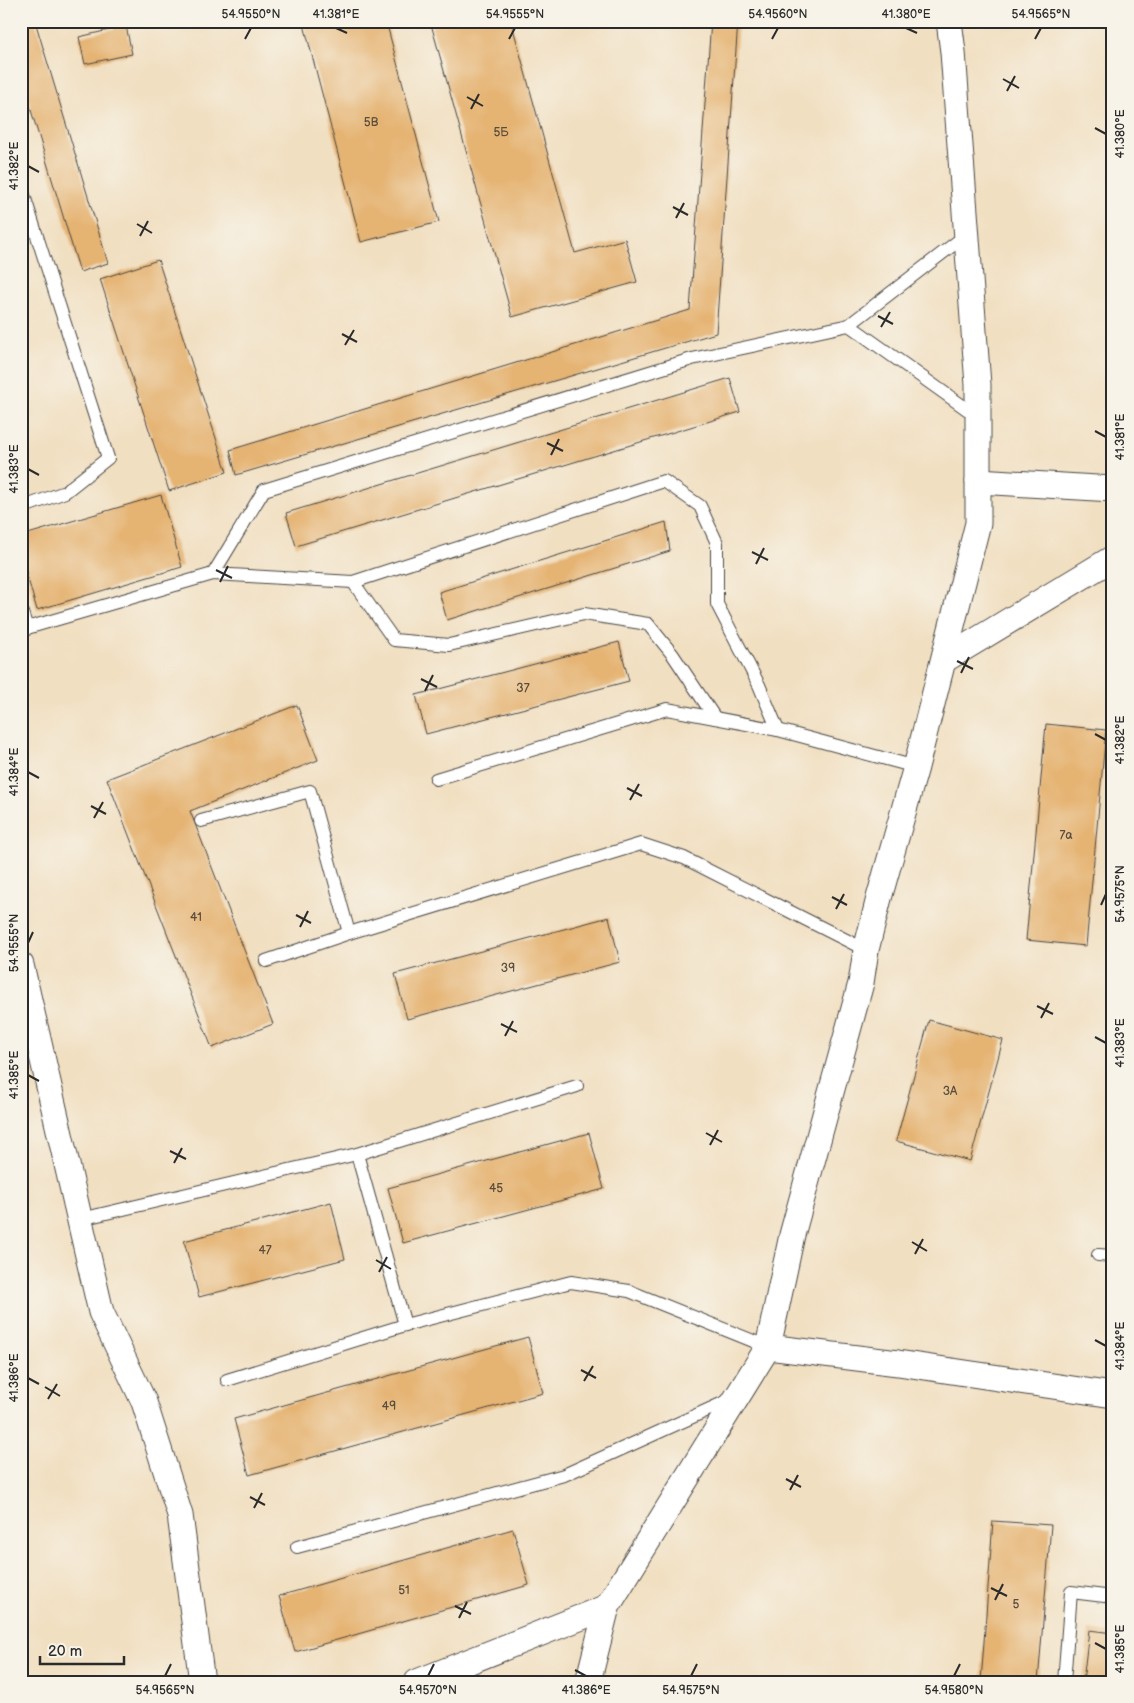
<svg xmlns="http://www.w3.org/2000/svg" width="1134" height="1703" font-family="'Balsamiq Sans',sans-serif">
  <rect width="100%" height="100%" fill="#f7f3e8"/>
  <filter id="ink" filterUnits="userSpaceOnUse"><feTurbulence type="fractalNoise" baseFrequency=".02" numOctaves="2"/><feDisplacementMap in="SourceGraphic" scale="10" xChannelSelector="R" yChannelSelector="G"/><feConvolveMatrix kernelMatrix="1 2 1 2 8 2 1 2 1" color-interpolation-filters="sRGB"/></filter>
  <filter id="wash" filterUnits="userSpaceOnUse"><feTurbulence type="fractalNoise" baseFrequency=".0096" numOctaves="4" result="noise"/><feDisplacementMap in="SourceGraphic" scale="20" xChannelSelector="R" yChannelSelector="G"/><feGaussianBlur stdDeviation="1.12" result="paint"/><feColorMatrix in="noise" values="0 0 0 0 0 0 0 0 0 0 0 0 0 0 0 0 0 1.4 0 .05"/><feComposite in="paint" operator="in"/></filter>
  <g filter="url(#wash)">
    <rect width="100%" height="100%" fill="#f1dfc1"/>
    <g id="blocks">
      <!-- building -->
      <g fill="#e5b372">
        <path d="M 21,21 L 35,21 L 108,263 L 80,272 L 21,77 Z"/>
        <path d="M 303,21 L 386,21 L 439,222 L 361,242 Z"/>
        <path d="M 441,21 L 511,21 L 575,253 L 625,239 L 637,282 L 512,317 L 431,24 Z"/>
        <path d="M 711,21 L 738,21 L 716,333 L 236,475 L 230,450 L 690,310 Z"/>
        <path d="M 126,26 L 132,54 L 85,64 L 79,37 Z"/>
        <path d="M 158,260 L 227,472 L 169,491 L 100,279 Z"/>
        <path d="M 730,378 L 740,412 L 296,546 L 286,513 Z"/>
        <path d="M 161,495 L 182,567 L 37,610 L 21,555 L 21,536 Z"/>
        <path d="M 666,522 L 670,551 L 447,620 L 439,592 Z"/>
        <path d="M 619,642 L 629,681 L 426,734 L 416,695 Z"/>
        <path d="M 297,705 L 318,760 L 190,811 L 273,1024 L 212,1048 L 107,779 Z"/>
        <path d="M 1046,724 L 1106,730 L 1086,946 L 1026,940 Z"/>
        <path d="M 609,917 L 620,962 L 407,1019 L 395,974 Z"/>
        <path d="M 929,1020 L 1003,1040 L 970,1161 L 896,1141 Z"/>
        <path d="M 589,1133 L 604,1189 L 403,1243 L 388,1188 Z"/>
        <path d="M 331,1202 L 345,1259 L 199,1297 L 184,1241 Z"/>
        <path d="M 528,1337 L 543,1393 L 249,1475 L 234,1419 Z"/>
        <path d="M 993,1521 L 1051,1525 L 1038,1682 L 981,1682 Z"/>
        <path d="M 513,1529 L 529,1585 L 295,1652 L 279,1596 Z"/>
        <path d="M 1089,1630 L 1113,1633 L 1113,1682 L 1083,1682 Z"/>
      </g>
    </g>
  </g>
  <g filter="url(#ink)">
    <use href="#blocks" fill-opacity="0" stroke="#494642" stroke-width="1"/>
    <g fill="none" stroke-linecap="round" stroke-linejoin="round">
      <defs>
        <g id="service">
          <path d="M 21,186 L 108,458 L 65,492 L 21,508"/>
          <path d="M 849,325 L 966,235"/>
          <path d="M 213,574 L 264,490 L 692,359 L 849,325 L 978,417"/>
          <path d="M 353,582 L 394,640 L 449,645 L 584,614 L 648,624 L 673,655 L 715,718"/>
          <path d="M 21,610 L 27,628 L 21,635"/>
          <path d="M 27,628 L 213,574 L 353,582 L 664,481 L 700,506 L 717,543 L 717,604 L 759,685 L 778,730 L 916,767"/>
          <path d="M 436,779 L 667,709 L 778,730"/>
          <path d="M 201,821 L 310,791 L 349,933"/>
          <path d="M 266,961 L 349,933 L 641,844 L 684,858 L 866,950"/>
          <path d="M 357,1154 L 405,1325"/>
          <path d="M 81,1219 L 357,1154 L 577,1086"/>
          <path d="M 1098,1255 L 1113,1256"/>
          <path d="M 227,1380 L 405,1325 L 571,1282 L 629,1291 L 768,1347"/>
          <path d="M 297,1547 L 564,1475 L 732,1399"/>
          <path d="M 1064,1682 L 1071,1592 L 1113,1597"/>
        </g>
        <g id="minor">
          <path d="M 949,21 L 953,52 L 978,385 L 978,523 L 916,767 L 879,898 L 866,950 L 861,983 L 792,1235 L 768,1347 L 898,1363 L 1113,1395"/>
          <path d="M 978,481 L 1113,489"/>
          <path d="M 944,660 L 1113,558"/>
          <path d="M 21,965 L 101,1312 L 144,1402 L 180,1515 L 202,1682"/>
          <path d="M 417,1682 L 607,1607"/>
          <path d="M 588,1682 L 607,1607 L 768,1347"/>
        </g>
      </defs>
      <!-- service casing -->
      <use href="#service" stroke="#494642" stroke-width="14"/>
      <!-- minor casing -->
      <use href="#minor" stroke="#494642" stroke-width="27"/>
      <!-- service -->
      <use href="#service" stroke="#fff" stroke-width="12"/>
      <!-- minor -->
      <use href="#minor" stroke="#fff" stroke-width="25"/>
    </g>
  </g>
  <!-- ticks -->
  <path fill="none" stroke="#2b2b2b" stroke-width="2" d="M 336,28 L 347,33M 906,28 L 917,33M 245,39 L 251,28M 509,39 L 515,28M 772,39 L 778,28M 1035,39 L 1041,28M 1003,79 L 1019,88M 1007,91 L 1015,76M 467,97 L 483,106M 471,109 L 479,94M 1095,128 L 1106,134M 28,166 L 39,172M 673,207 L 688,215M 676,218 L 684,203M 137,224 L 152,233M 140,236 L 148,221M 878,316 L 893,324M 881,327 L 890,312M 342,334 L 357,342M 345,345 L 354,330M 1095,431 L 1106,437M 547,443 L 563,451M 551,455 L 559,439M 28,469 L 39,475M 752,552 L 768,560M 756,564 L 764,548M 216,570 L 232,578M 220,582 L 228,566M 957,661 L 973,669M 961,673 L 969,657M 421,679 L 437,687M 425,691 L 433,675M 1095,734 L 1106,740M 28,772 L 39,778M 627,788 L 642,796M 630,800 L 639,784M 91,806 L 106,814M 94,818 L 103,802M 832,897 L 847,905M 1101,905 L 1106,894M 836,909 L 844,894M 296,915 L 311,923M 300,927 L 308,911M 28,943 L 33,932M 1037,1006 L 1053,1014M 1041,1018 L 1049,1003M 501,1024 L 517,1032M 505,1036 L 513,1021M 1095,1037 L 1106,1043M 28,1075 L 39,1081M 706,1133 L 722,1142M 710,1145 L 718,1130M 170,1151 L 186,1159M 174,1163 L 182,1148M 912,1242 L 927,1251M 915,1254 L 923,1239M 376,1260 L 391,1269M 379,1272 L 387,1257M 1095,1340 L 1106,1346M 581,1370 L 596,1378M 28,1378 L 39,1384M 584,1381 L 593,1366M 45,1387 L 60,1396M 48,1399 L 57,1384M 786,1479 L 801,1487M 790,1490 L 798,1475M 250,1497 L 265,1505M 254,1508 L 262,1493M 991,1588 L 1007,1596M 995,1600 L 1003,1584M 455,1606 L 471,1614M 459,1618 L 467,1602M 1095,1643 L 1106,1649M 575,1670 L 586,1676M 165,1676 L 171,1664M 428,1676 L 434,1664M 691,1676 L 697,1664M 954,1676 L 960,1664"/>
  <g text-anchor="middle" stroke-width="4" stroke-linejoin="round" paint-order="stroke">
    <!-- number labels -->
    <g font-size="12" fill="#5a4d3d">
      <text x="371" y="126">5В</text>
      <text x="501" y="136">5Б</text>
      <text x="523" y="692">37</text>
      <text x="1066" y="839">7а</text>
      <text x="196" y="921">41</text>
      <text x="508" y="972">39</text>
      <text x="950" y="1095">3А</text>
      <text x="496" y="1192">45</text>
      <text x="265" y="1254">47</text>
      <text x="389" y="1410">49</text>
      <text x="404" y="1594">51</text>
      <text x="1016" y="1608">5</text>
    </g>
  </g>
  <!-- margin -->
  <rect width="1134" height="1703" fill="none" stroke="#f7f3e8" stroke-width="55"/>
  <!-- scale -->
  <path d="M40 1656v8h84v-8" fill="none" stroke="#2b2b2b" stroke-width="2.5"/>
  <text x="48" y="1656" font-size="15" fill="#2b2b2b" stroke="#f7f3e8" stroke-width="4" paint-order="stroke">20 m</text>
  <rect x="28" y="28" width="1078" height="1648" fill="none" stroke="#2b2b2b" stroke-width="2"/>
  <g font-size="12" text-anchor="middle" fill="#2b2b2b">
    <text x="251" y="18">54.9550°N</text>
    <text x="336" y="18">41.381°E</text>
    <text x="515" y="18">54.9555°N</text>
    <text x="778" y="18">54.9560°N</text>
    <text x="906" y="18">41.380°E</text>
    <text x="1041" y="18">54.9565°N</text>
    <text transform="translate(1120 134) rotate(-90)" y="4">41.380°E</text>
    <text transform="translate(14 166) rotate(-90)" y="4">41.382°E</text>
    <text transform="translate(1120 437) rotate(-90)" y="4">41.381°E</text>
    <text transform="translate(14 469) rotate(-90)" y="4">41.383°E</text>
    <text transform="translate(1120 740) rotate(-90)" y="4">41.382°E</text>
    <text transform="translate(14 772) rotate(-90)" y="4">41.384°E</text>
    <text transform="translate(1120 894) rotate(-90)" y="4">54.9575°N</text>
    <text transform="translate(14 943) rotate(-90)" y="4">54.9555°N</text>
    <text transform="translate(1120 1043) rotate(-90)" y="4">41.383°E</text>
    <text transform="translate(14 1075) rotate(-90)" y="4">41.385°E</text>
    <text transform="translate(1120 1346) rotate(-90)" y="4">41.384°E</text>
    <text transform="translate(14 1378) rotate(-90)" y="4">41.386°E</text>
    <text transform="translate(1120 1649) rotate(-90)" y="4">41.385°E</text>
    <text x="165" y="1694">54.9565°N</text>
    <text x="428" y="1694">54.9570°N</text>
    <text x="586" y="1694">41.386°E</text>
    <text x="691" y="1694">54.9575°N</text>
    <text x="954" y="1694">54.9580°N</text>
  </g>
</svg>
